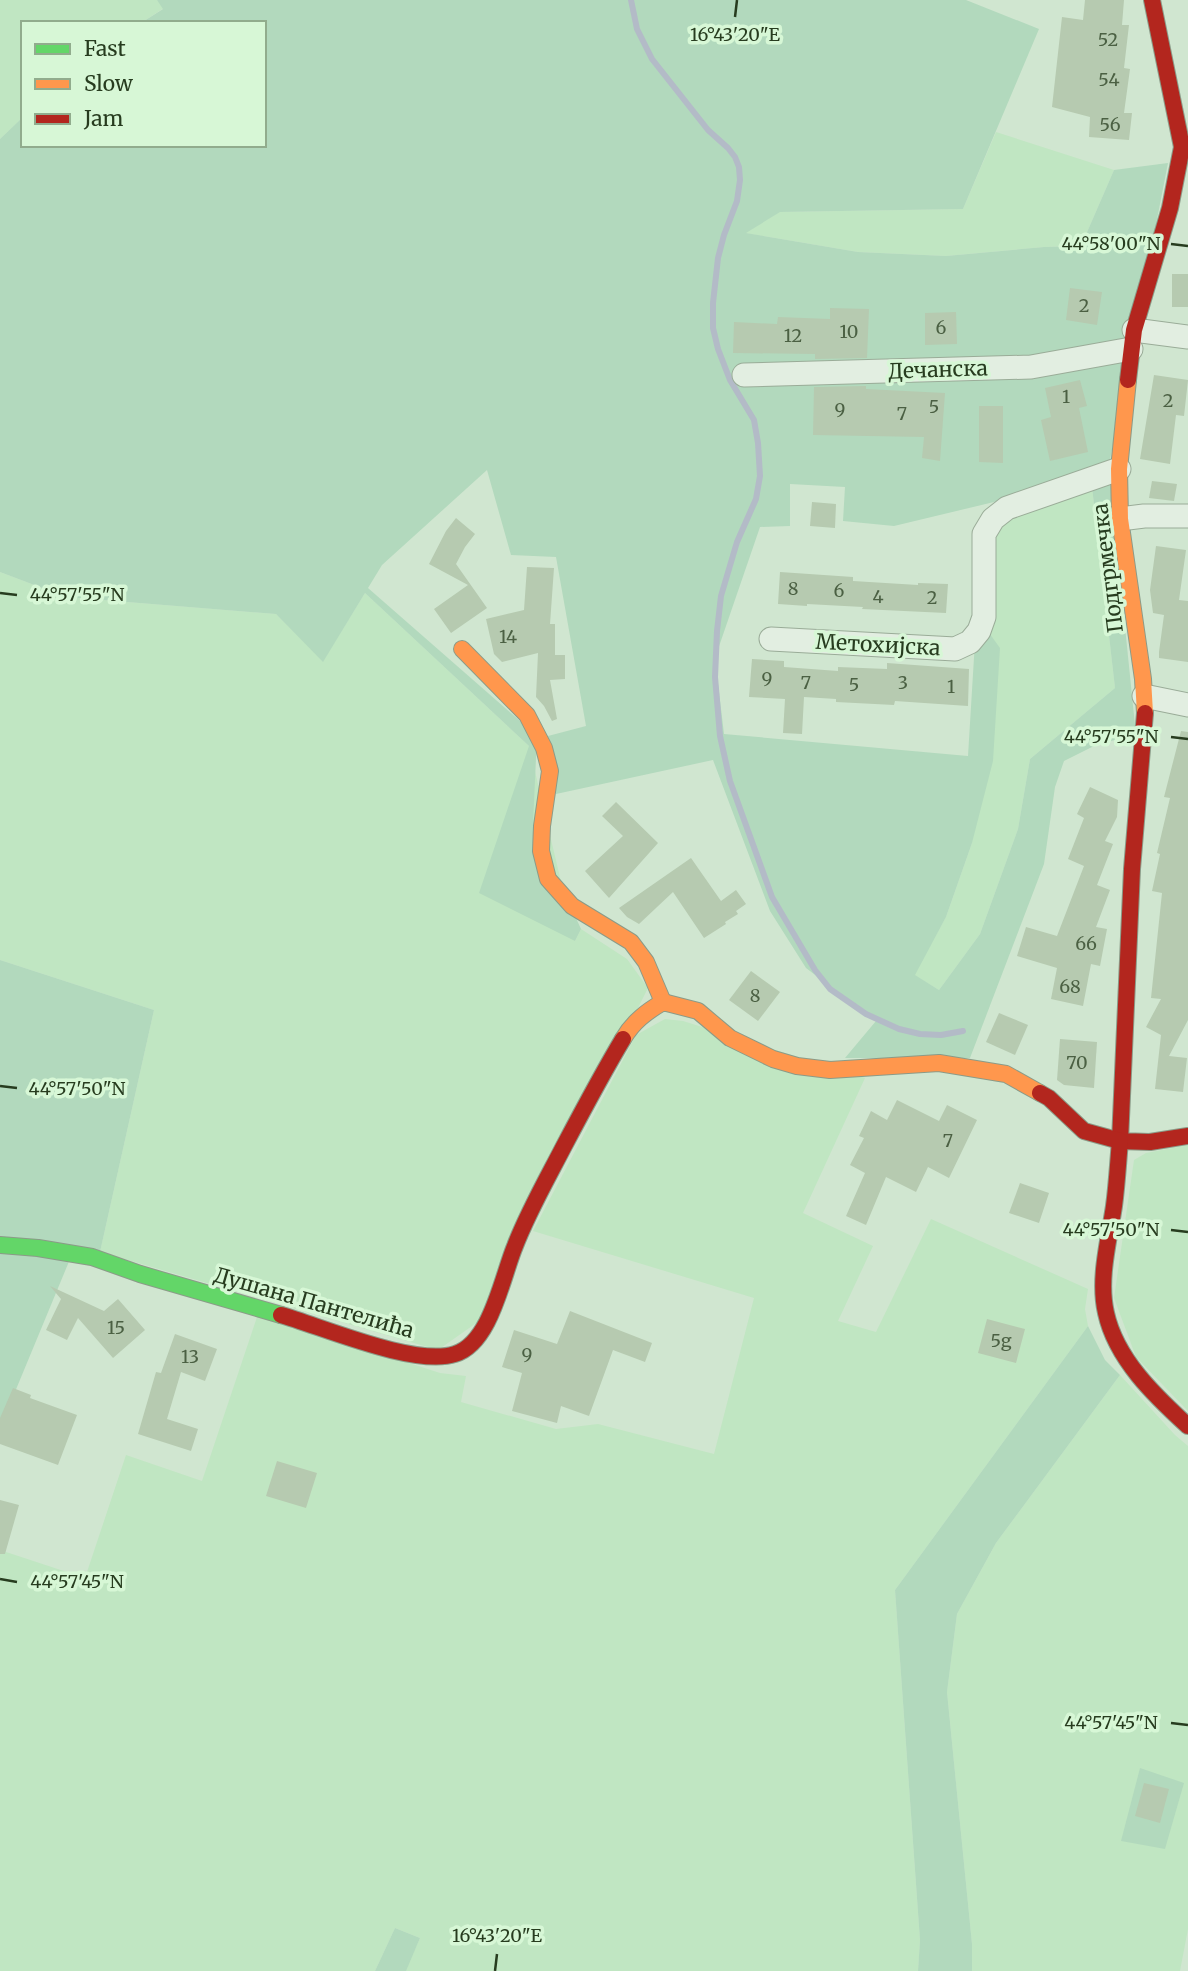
<svg xmlns="http://www.w3.org/2000/svg" width="1188" height="1971" font-family="Merriweather,serif">
  <rect width="100%" height="100%" fill="#d0e6d0"/>
  <!-- farmland -->
  <g fill="#c0e6c2">
    <path d="M 0,0 L 157,0 L 164,8 L 141,23 L 23,23 L 23,117 L 0,139 Z"/>
    <path d="M 996,132 L 1114,170 L 1081,246 L 1044,247 L 946,256 L 858,252 L 745,233 L 779,212 L 963,209 Z"/>
    <path d="M 1092,487 L 1115,688 L 1030,759 L 1018,829 L 980,934 L 939,990 L 914,975 L 946,917 L 972,843 L 987,630 L 989,535 L 1005,514 Z"/>
    <path d="M 0,572 L 66,597 L 276,614 L 323,661 L 365,593 L 529,746 L 575,941 L 581,929 L 627,959 L 648,988 L 482,1319 L 438,1350 L 100,1252 L 154,1010 L 0,960 Z"/>
    <path d="M 665,1019 L 683,1021 L 865,1078 L 803,1213 L 873,1246 L 838,1321 L 876,1332 L 931,1219 L 1088,1289 L 1085,1309 L 1088,1326 L 895,1590 L 920,1940 L 918,1971 L 405,1971 L 420,1938 L 395,1928 L 375,1971 L 0,1971 L 0,1550 L 85,1578 L 126,1455 L 202,1481 L 258,1314 L 440,1373 L 466,1376 L 461,1402 L 556,1429 L 598,1424 L 714,1454 L 754,1298 L 533,1231 L 636,1035 Z"/>
    <path d="M 1188,1145 L 1188,1411 L 1136,1357 L 1114,1298 L 1134,1160 L 1146,1153 Z"/>
    <path d="M 1120,1375 L 1175,1435 L 1188,1446 L 1188,1929 L 1180,1971 L 972,1971 L 972,1944 L 947,1692 L 957,1614 L 996,1543 Z"/>
  </g>
  <!-- green -->
  <g fill="#b2d9bd">
    <path d="M 157,0 L 966,0 L 1039,29 L 963,209 L 780,212 L 746,233 L 858,252 L 946,256 L 1044,247 L 1081,246 L 1114,170 L 1168,163 L 1109,465 L 994,502 L 894,526 L 843,521 L 845,487 L 790,484 L 790,526 L 760,527 L 715,658 L 724,734 L 968,756 L 975,641 L 987,630 L 1000,648 L 993,761 L 972,843 L 946,917 L 915,975 L 939,990 L 980,934 L 1018,829 L 1030,759 L 1115,688 L 1092,487 L 1110,479 L 1136,735 L 1098,744 L 1064,761 L 1055,787 L 1044,864 L 970,1058 L 845,1058 L 876,1021 L 806,968 L 770,911 L 713,760 L 556,794 L 548,736 L 586,726 L 556,557 L 511,555 L 487,470 L 382,565 L 368,588 L 537,736 L 533,824 L 581,929 L 575,941 L 479,893 L 529,746 L 365,593 L 323,662 L 276,614 L 66,597 L 0,572 L 0,139 L 23,117 L 23,145 L 264,145 L 264,23 L 141,23 L 163,9 Z"/>
    <path d="M 0,960 L 154,1010 L 100,1252 L 75,1247 L 0,1428 Z"/>
    <path d="M 1088,1326 L 1105,1360 L 1120,1375 L 996,1543 L 957,1614 L 947,1692 L 972,1944 L 972,1971 L 918,1971 L 920,1940 L 895,1590 Z"/>
    <path d="M 1140,1768 L 1184,1783 L 1165,1849 L 1121,1841 Z"/>
    <path d="M 395,1928 L 420,1938 L 406,1971 L 375,1971 Z"/>
  </g>
  <g fill="none" stroke-linecap="round" stroke-linejoin="round">
    <!-- stream -->
    <path stroke="#b3bbc7" stroke-width="6" d="M 631,0 L 637,29 L 652,59 L 708,130 L 728,148 L 735,157 L 739,167 L 740,180 L 737,201 L 724,235 L 718,258 L 713,303 L 713,328 L 718,349 L 730,380 L 754,420 L 758,443 L 760,476 L 756,499 L 737,542 L 721,596 L 717,631 L 715,677 L 720,736 L 730,781 L 772,897 L 815,970 L 830,989 L 866,1014 L 899,1029 L 920,1034 L 941,1035 L 963,1031"/>
  </g>
  <!-- building -->
  <g fill="#b6cab0">
    <path d="M 1085,0 L 1124,0 L 1122,25 L 1129,25 L 1124,68 L 1130,69 L 1124,113 L 1132,113 L 1129,140 L 1089,137 L 1090,117 L 1052,107 L 1062,17 L 1083,20 Z"/>
    <rect x="1172" y="274" width="16" height="33"/>
    <path d="M 1070,288 L 1102,292 L 1097,325 L 1066,320 Z"/>
    <path d="M 830,308 L 869,309 L 867,358 L 815,359 L 815,354 L 733,353 L 734,322 L 777,324 L 778,317 L 830,319 Z"/>
    <path d="M 956,312 L 957,344 L 925,345 L 925,313 Z"/>
    <path d="M 1154,375 L 1188,380 L 1184,416 L 1176,415 L 1170,464 L 1140,459 Z"/>
    <path d="M 1080,380 L 1087,406 L 1079,408 L 1088,452 L 1050,461 L 1041,420 L 1051,417 L 1045,388 Z"/>
    <path d="M 866,386 L 866,389 L 945,393 L 940,461 L 922,458 L 924,437 L 813,435 L 814,387 Z"/>
    <path d="M 979,406 L 1003,406 L 1003,463 L 979,462 Z"/>
    <path d="M 1152,481 L 1177,484 L 1174,501 L 1149,498 Z"/>
    <path d="M 812,502 L 836,504 L 835,528 L 810,526 Z"/>
    <path d="M 456,518 L 475,534 L 465,547 L 456,564 L 487,608 L 451,633 L 434,609 L 468,585 L 429,564 L 446,531 Z"/>
    <path d="M 1156,546 L 1186,550 L 1179,600 L 1188,601 L 1188,662 L 1159,658 L 1159,652 L 1164,615 L 1153,613 L 1150,590 Z"/>
    <path d="M 527,567 L 554,568 L 550,624 L 555,624 L 555,655 L 565,655 L 565,679 L 550,680 L 557,719 L 552,721 L 544,706 L 536,697 L 538,653 L 502,662 L 494,654 L 486,619 L 524,610 Z"/>
    <path d="M 780,572 L 853,577 L 853,581 L 918,585 L 918,583 L 948,584 L 946,613 L 862,609 L 863,607 L 807,604 L 807,606 L 778,604 Z"/>
    <path d="M 752,659 L 784,661 L 784,667 L 838,671 L 838,667 L 887,669 L 887,663 L 969,669 L 968,706 L 895,701 L 894,705 L 836,702 L 836,699 L 804,697 L 802,734 L 783,733 L 785,699 L 749,697 Z"/>
    <path d="M 1181,731 L 1188,732 L 1188,1020 L 1169,1056 L 1187,1058 L 1183,1092 L 1155,1089 L 1161,1035 L 1146,1027 L 1161,999 L 1151,998 L 1162,893 L 1152,891 L 1160,854 L 1157,853 L 1170,798 L 1164,797 Z"/>
    <path d="M 1090,787 L 1118,800 L 1117,817 L 1105,841 L 1113,844 L 1097,885 L 1110,890 L 1096,927 L 1107,929 L 1100,966 L 1091,964 L 1083,1006 L 1051,999 L 1057,968 L 1017,956 L 1026,927 L 1057,936 L 1084,866 L 1068,859 L 1084,818 L 1077,814 Z"/>
    <path d="M 616,802 L 658,843 L 609,898 L 585,871 L 623,836 L 602,816 Z"/>
    <path d="M 691,858 L 721,901 L 736,890 L 746,904 L 736,911 L 738,914 L 725,922 L 726,924 L 704,938 L 673,892 L 639,924 L 627,917 L 619,908 Z"/>
    <path d="M 751,971 L 780,992 L 758,1021 L 729,1000 Z"/>
    <path d="M 999,1013 L 1028,1025 L 1015,1055 L 986,1042 Z"/>
    <path d="M 1060,1039 L 1097,1042 L 1094,1088 L 1064,1085 L 1057,1080 Z"/>
    <path d="M 897,1100 L 939,1121 L 947,1105 L 977,1120 L 949,1178 L 928,1167 L 916,1192 L 886,1177 L 866,1225 L 846,1216 L 865,1173 L 850,1165 L 864,1138 L 859,1136 L 871,1111 L 887,1120 Z"/>
    <path d="M 1020,1183 L 1049,1193 L 1039,1223 L 1009,1213 Z"/>
    <path d="M 50,1286 L 104,1311 L 118,1299 L 145,1330 L 113,1358 L 78,1318 L 67,1340 L 46,1330 L 61,1299 Z"/>
    <path d="M 570,1311 L 652,1343 L 645,1362 L 613,1350 L 589,1416 L 561,1406 L 557,1423 L 512,1411 L 522,1373 L 502,1367 L 514,1330 L 557,1344 Z"/>
    <path d="M 987,1319 L 1025,1329 L 1016,1363 L 978,1353 Z"/>
    <path d="M 175,1334 L 217,1349 L 205,1381 L 181,1372 L 167,1419 L 198,1429 L 191,1451 L 138,1434 L 156,1372 L 161,1373 Z"/>
    <path d="M 13,1388 L 31,1395 L 30,1398 L 77,1415 L 58,1465 L 0,1444 L 0,1418 Z"/>
    <path d="M 277,1461 L 317,1473 L 306,1508 L 266,1496 Z"/>
    <path d="M 0,1500 L 19,1505 L 5,1554 L 0,1554 Z"/>
    <path d="M 1144,1783 L 1169,1789 L 1160,1823 L 1135,1816 Z"/>
  </g>
  <g fill="none" stroke-linecap="round" stroke-linejoin="round">
    <defs>
      <g id="street">
        <path d="M 1134,330 L 1188,337"/>
        <path d="M 744,375 L 1031,367 L 1131,349"/>
        <path d="M 1120,519 L 1144,516 L 1188,516"/>
        <path d="M 771,639 L 955,649 L 970,642 L 979,631 L 984,617 L 984,534 L 993,519 L 1007,508 L 1119,469"/>
        <path d="M 1144,696 L 1188,705"/>
      </g>
      <path id="fast" d="M 0,1245 L 38,1248 L 92,1257 L 140,1274 L 281,1315"/>
      <g id="slow">
        <path d="M 1128,380 L 1119,469 L 1120,519 L 1143,679 L 1145,713"/>
        <path d="M 462,649 L 527,715 L 544,748 L 550,771 L 542,826 L 541,851 L 548,879 L 572,906 L 631,942 L 646,962 L 663,1002"/>
        <path d="M 623,1039 C 633,1022 646,1012 663,1002 L 698,1011 L 730,1038 L 773,1059 L 797,1066 L 830,1070 L 939,1063 L 1006,1074 L 1040,1093"/>
      </g>
      <g id="jam">
        <path d="M 1128,380 L 1134,330 L 1170,208 L 1182,147 L 1152,0"/>
        <path d="M 1145,713 L 1132,869 L 1120,1141 L 1150,1142 L 1188,1136"/>
        <path d="M 1040,1093 L 1049,1098 L 1084,1131 L 1120,1141 C 1118,1163 1117,1184 1114,1206 C 1109,1240 1098,1279 1106,1313 C 1116,1359 1155,1396 1188,1426"/>
        <path d="M 281,1315 C 323,1327 415,1367 455,1354 C 491,1343 502,1277 515,1246 C 528,1212 547,1179 564,1146 C 583,1110 602,1074 623,1039"/>
      </g>
    </defs>
    <!-- street casing -->
    <use href="#street" stroke="#9aac98" stroke-width="25"/>
    <!-- fast casing -->
    <use href="#fast" stroke="#8b9b88" stroke-width="18"/>
    <!-- slow casing -->
    <use href="#slow" stroke="#8b9b88" stroke-width="18"/>
    <!-- jam casing -->
    <use href="#jam" stroke="#8b9b88" stroke-width="18"/>
    <!-- street -->
    <use href="#street" stroke="#e2eee1" stroke-width="23"/>
    <!-- fast -->
    <use href="#fast" stroke="#63d668" stroke-width="16"/>
    <!-- slow -->
    <use href="#slow" stroke="#ff974d" stroke-width="16"/>
    <!-- jam -->
    <use href="#jam" stroke="#b3261e" stroke-width="16"/>
  </g>
  <!-- ticks -->
  <path fill="none" stroke="#273c1f" stroke-width="2.5" d="M 735,17 L 737,0M 1171,244 L 1188,246M 0,593 L 17,595M 1171,737 L 1188,739M 0,1086 L 17,1088M 1171,1230 L 1188,1232M 0,1579 L 17,1582M 1171,1723 L 1188,1725M 495,1971 L 497,1954"/>
  <g text-anchor="middle" stroke-width="7" stroke-linejoin="round" paint-order="stroke">
    <!-- number labels -->
    <g font-size="18" fill="#4b6043">
      <text x="1108" y="46">52</text>
      <text x="1109" y="86">54</text>
      <text x="1110" y="131">56</text>
      <text x="1084" y="312">2</text>
      <text x="941" y="334">6</text>
      <text x="849" y="338">10</text>
      <text x="793" y="342">12</text>
      <text x="1066" y="403">1</text>
      <text x="1168" y="407">2</text>
      <text x="934" y="413">5</text>
      <text x="840" y="416">9</text>
      <text x="902" y="420">7</text>
      <text x="793" y="595">8</text>
      <text x="839" y="597">6</text>
      <text x="878" y="603">4</text>
      <text x="932" y="604">2</text>
      <text x="508" y="643">14</text>
      <text x="767" y="685">9</text>
      <text x="806" y="689">7</text>
      <text x="903" y="689">3</text>
      <text x="854" y="691">5</text>
      <text x="951" y="693">1</text>
      <text x="1086" y="950">66</text>
      <text x="1070" y="993">68</text>
      <text x="755" y="1002">8</text>
      <text x="1077" y="1069">70</text>
      <text x="948" y="1147">7</text>
      <text x="116" y="1334">15</text>
      <text x="1001" y="1347">5g</text>
      <text x="527" y="1361">9</text>
      <text x="190" y="1363">13</text>
    </g>
    <!-- street labels -->
    <g font-size="21" fill="#273c1f" stroke="#d7f7d6">
      <text transform="translate(938 370) rotate(-2)" y="7">Дечанска</text>
      <text transform="translate(1108 568) rotate(-97)" y="7">Подгрмечка</text>
      <text transform="translate(878 645) rotate(3)" y="7">Метохијска</text>
      <text transform="translate(314 1303) rotate(16)" y="7">Душана Пантелића</text>
    </g>
  </g>
  <g font-size="18" text-anchor="middle" fill="#273c1f" stroke="#d7f7d6" stroke-width="7" stroke-linejoin="round" paint-order="stroke">
    <text x="735" y="41">16°43'20"E</text>
    <text x="1111" y="250">44°58'00"N</text>
    <text x="77" y="601">44°57'55"N</text>
    <text x="1111" y="743">44°57'55"N</text>
    <text x="77" y="1095">44°57'50"N</text>
    <text x="1111" y="1236">44°57'50"N</text>
    <text x="77" y="1588">44°57'45"N</text>
    <text x="1111" y="1729">44°57'45"N</text>
    <text x="497" y="1942">16°43'20"E</text>
  </g>
  <!-- legend -->
  <rect x="21" y="21" width="245" height="126" fill="#d7f7d6" stroke="#91ac8d" stroke-width="2"/>
  <rect x="35" y="44" width="35" height="10" fill="#63d668" stroke="#91ac8d" stroke-width="2"/>
  <text x="84" y="56" font-size="21" fill="#273c1f">Fast</text>
  <rect x="35" y="79" width="35" height="10" fill="#ff974d" stroke="#91ac8d" stroke-width="2"/>
  <text x="84" y="91" font-size="21" fill="#273c1f">Slow</text>
  <rect x="35" y="114" width="35" height="10" fill="#b3261e" stroke="#91ac8d" stroke-width="2"/>
  <text x="84" y="126" font-size="21" fill="#273c1f">Jam</text>
</svg>
